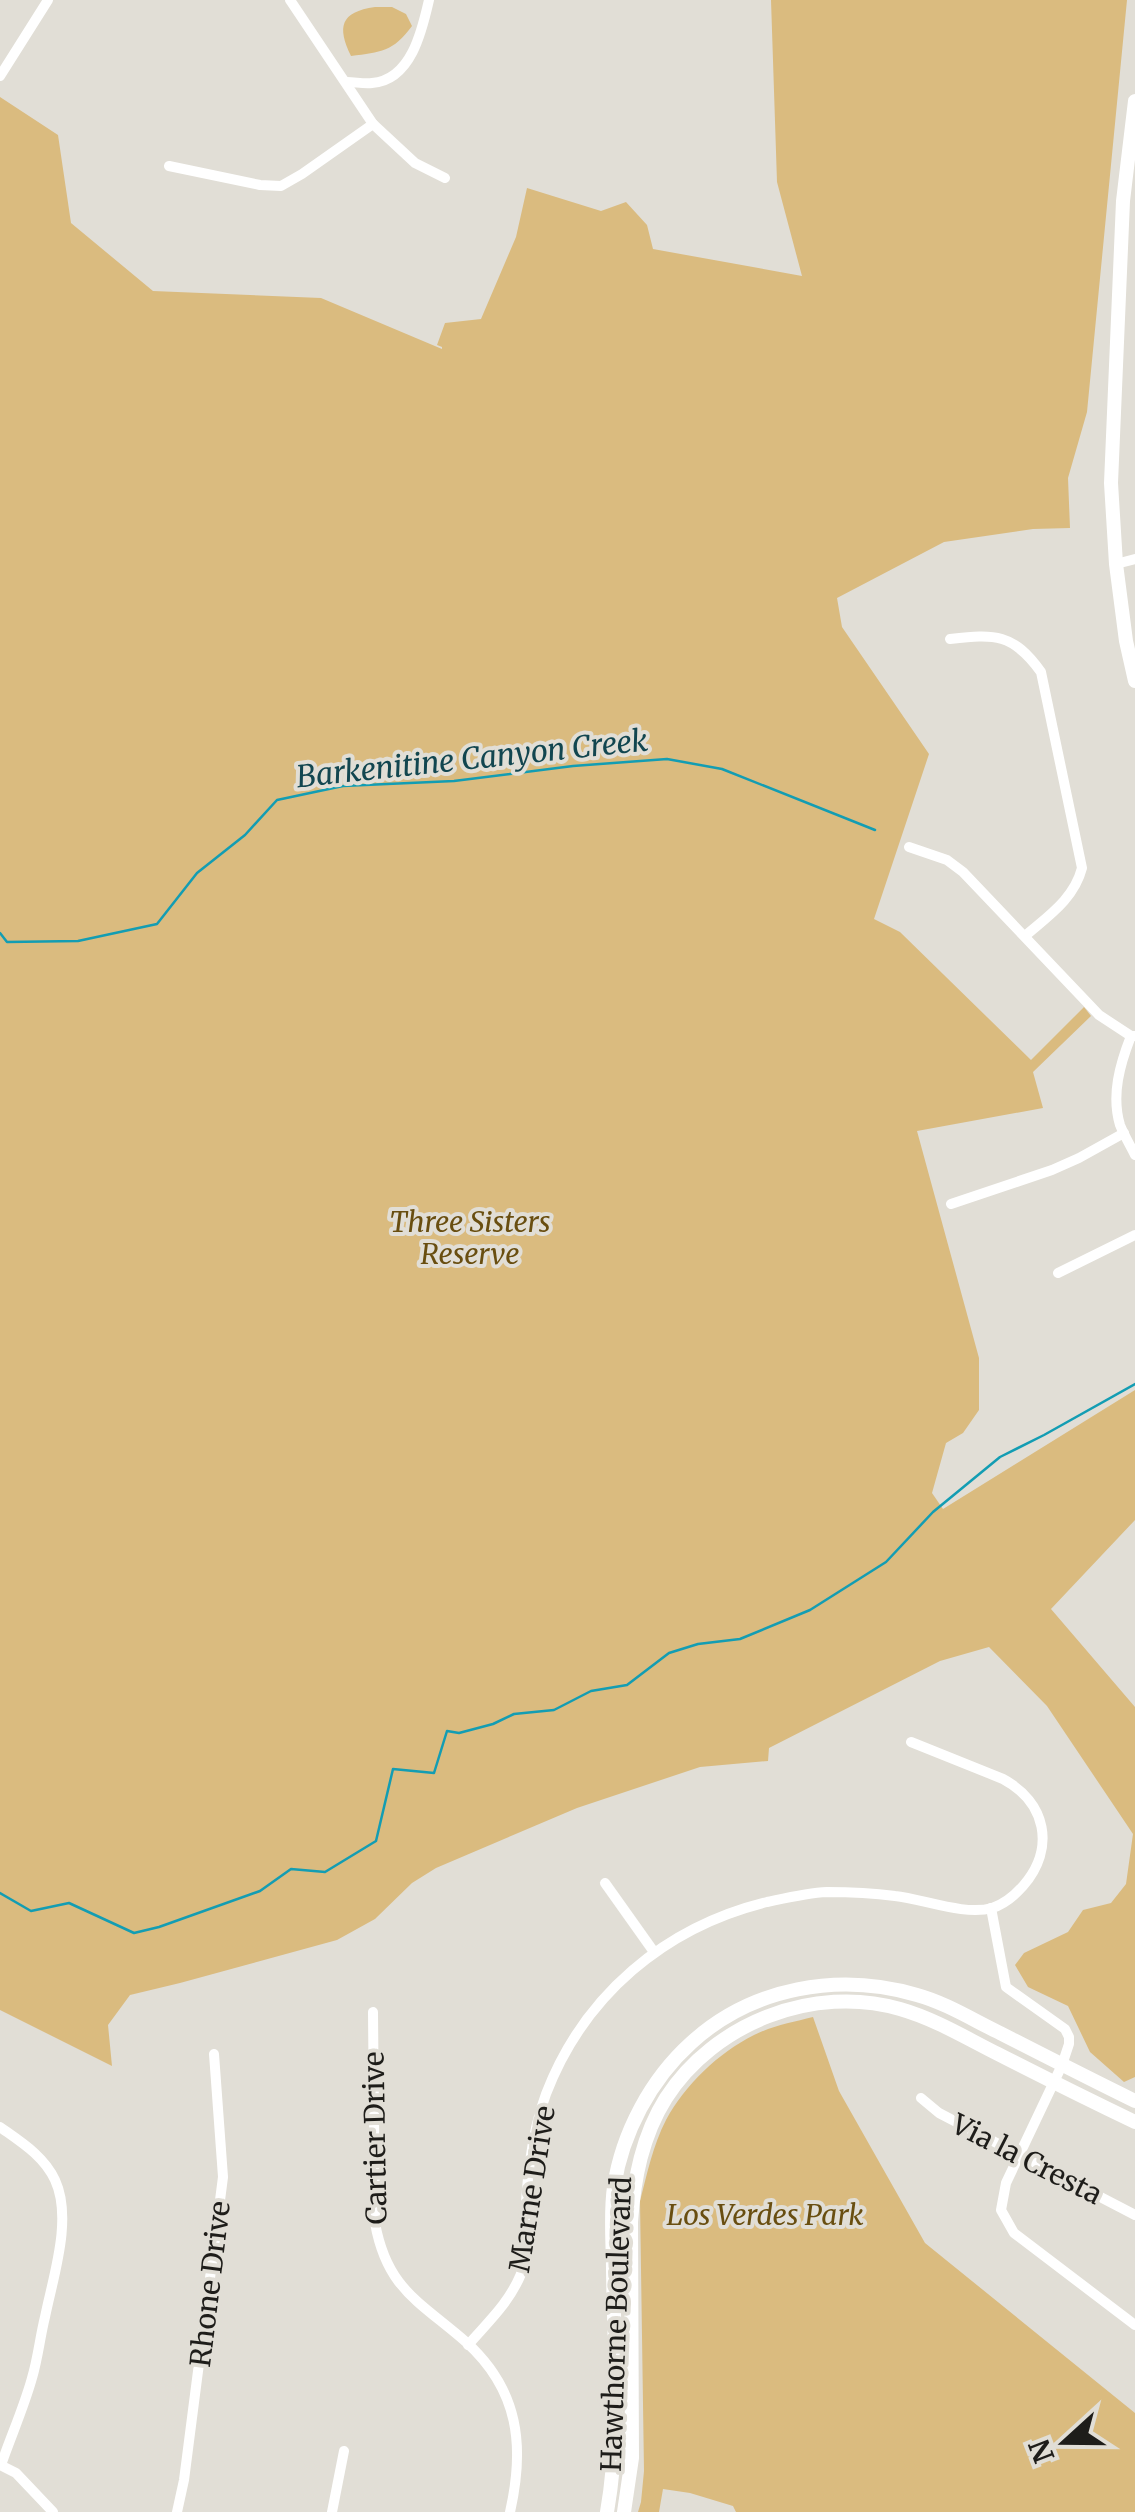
<svg xmlns="http://www.w3.org/2000/svg" width="1135" height="2512" font-family="Merriweather,serif">
  <rect width="100%" height="100%" fill="#e1ded6"/>
  <!-- green -->
  <g fill="#dabb7f">
    <path d="M 771,0 L 1127,0 L 1087,412 L 1068,478 L 1070,528 L 1033,529 L 944,542 L 837,598 L 842,627 L 929,754 L 874,919 L 900,932 L 1031,1060 L 1084,1007 L 1091,1016 L 1033,1072 L 1043,1108 L 917,1131 L 979,1358 L 979,1410 L 963,1433 L 946,1443 L 932,1493 L 943,1509 L 1135,1390 L 1135,1520 L 1051,1609 L 1135,1707 L 1135,2077 L 1124,2082 L 1090,2052 L 1068,2006 L 1028,1987 L 1015,1965 L 1024,1953 L 1068,1932 L 1083,1910 L 1111,1903 L 1126,1884 L 1133,1834 L 1047,1706 L 989,1647 L 940,1661 L 769,1748 L 768,1761 L 700,1767 L 577,1808 L 436,1868 L 412,1883 L 375,1919 L 337,1940 L 180,1983 L 130,1995 L 108,2025 L 112,2066 L 0,2010 L 0,97 L 58,135 L 71,223 L 153,291 L 321,298 L 442,349 L 442,347 L 437,345 L 445,323 L 481,319 L 516,237 L 527,188 L 601,211 L 626,202 L 647,225 L 653,249 L 802,276 L 777,182 Z"/>
    <path d="M 375,7 L 392,7 L 406,14 L 412,26 C 393,52 381,52 351,56 C 337,27 340,12 375,7 Z"/>
    <path d="M 813,2017 L 839,2091 L 925,2243 L 1135,2413 L 1135,2512 L 736,2512 L 733,2506 L 690,2493 L 663,2489 L 659,2512 L 638,2512 L 641,2502 L 644,2471 L 640,2201 C 647,2174 653,2145 666,2120 C 685,2085 718,2053 754,2035 C 772,2026 793,2022 813,2017 Z"/>
  </g>
  <g fill="none" stroke-linecap="round" stroke-linejoin="round">
    <!-- stream -->
    <g stroke="#139db3" stroke-width="2.5">
      <path d="M 0,933 L 7,942 L 78,941 L 157,924 L 197,873 L 245,835 L 277,800 L 343,786 L 454,781 L 573,766 L 667,759 L 722,769 L 875,830"/>
      <path d="M 0,1893 L 31,1911 L 69,1903 L 134,1933 L 159,1927 L 260,1891 L 291,1869 L 325,1872 L 376,1841 L 393,1769 L 434,1773 L 447,1731 L 459,1733 L 493,1724 L 514,1714 L 554,1710 L 591,1691 L 627,1685 L 669,1653 L 698,1644 L 740,1639 L 810,1610 L 886,1562 L 933,1512 L 1000,1457 L 1044,1435 L 1135,1384"/>
    </g>
    <!-- minor -->
    <g stroke="#fff" stroke-width="10">
      <path d="M 290,0 L 373,124 L 415,163 L 445,178"/>
      <path d="M 0,76 L 48,0"/>
      <path d="M 347,82 C 355,82 364,84 372,83 C 411,80 422,31 429,0"/>
      <path d="M 169,166 L 260,185 L 281,186 L 302,174 L 373,124"/>
      <path d="M 1116,564 L 1135,559"/>
      <path d="M 950,639 C 995,634 1013,633 1041,672 L 1082,868 C 1074,899 1048,916 1025,936"/>
      <path d="M 909,847 L 947,860 L 963,872 L 1099,1015 L 1131,1036 L 1135,1036"/>
      <path d="M 1131,1036 C 1120,1064 1111,1095 1120,1125 C 1124,1135 1130,1145 1135,1155"/>
      <path d="M 951,1204 L 1052,1170 L 1079,1158 L 1124,1133"/>
      <path d="M 1058,1273 L 1135,1235"/>
      <path d="M 605,1883 L 654,1952"/>
      <path d="M 991,1908 L 1006,1987 L 1065,2029 L 1069,2037 L 1069,2044 L 1062,2065 L 1006,2183 L 1001,2210 L 1014,2233 L 1135,2325"/>
      <path d="M 373,2012 L 375,2223 C 387,2289 419,2301 466,2342 C 519,2390 525,2446 510,2512"/>
      <path d="M 921,2098 L 939,2113 L 1135,2215"/>
      <path d="M 0,2127 C 21,2142 44,2156 55,2180 C 73,2219 53,2277 45,2317 C 40,2337 38,2358 32,2378 C 24,2407 11,2436 1,2465"/>
      <path d="M 468,2345 C 488,2322 509,2303 521,2274 C 526,2215 525,2150 546,2094 C 584,1995 665,1927 767,1902 C 786,1898 807,1893 827,1892 C 849,1892 872,1893 895,1896 C 923,1899 965,1916 992,1908 C 1005,1904 1015,1895 1023,1886 C 1056,1848 1046,1802 1003,1779 L 911,1742"/>
      <path d="M 0,2465 L 16,2473 L 53,2512"/>
      <path d="M 177,2512 L 184,2480 L 223,2177 L 214,2054"/>
      <path d="M 332,2512 L 344,2451"/>
    </g>
    <!-- major -->
    <g stroke="#fff" stroke-width="14">
      <path d="M 1135,101 L 1123,201 L 1111,483 L 1116,564 L 1126,641 L 1135,681"/>
      <path d="M 607,2512 C 621,2433 614,2350 613,2270 C 613,2243 610,2214 614,2187 C 622,2133 651,2079 691,2043 C 752,1987 839,1972 917,1995 C 946,2003 973,2020 1000,2033 C 1045,2056 1090,2079 1135,2101"/>
      <path d="M 624,2512 L 632,2458 L 631,2222 C 634,2179 642,2136 666,2098 C 714,2023 814,1984 900,2009 C 935,2019 966,2038 998,2054 C 1043,2077 1089,2100 1135,2122"/>
    </g>
  </g>
  <g text-anchor="middle" stroke-width="8" stroke-linejoin="round" paint-order="stroke">
    <!-- park labels -->
    <g font-size="28" font-style="italic" fill="#694e10" stroke="#e1ded6">
      <text x="470" y="1232">Three Sisters<tspan x="470" dy="32">Reserve</tspan></text>
      <text x="765" y="2225">Los Verdes Park</text>
    </g>
    <!-- street labels -->
    <g font-size="28" fill="#1e1d1a" stroke="#e1ded6">
      <text transform="translate(375 2138) rotate(-91)" y="10">Cartier Drive</text>
      <text transform="translate(1027 2159) rotate(27)" y="10">Via la Cresta</text>
      <text transform="translate(532 2189) rotate(-81)" y="10">Marne Drive</text>
      <text transform="translate(210 2284) rotate(-83)" y="10">Rhone Drive</text>
      <text transform="translate(616 2324) rotate(-88)" y="10">Hawthorne Boulevard</text>
    </g>
    <!-- water labels -->
    <g font-size="30" font-style="italic" fill="#124650" stroke="#e1ded6">
      <text transform="translate(472 759) rotate(-6)" y="10">Barkenitine Canyon Creek</text>
    </g>
  </g>
  <!-- north arrow -->
  <g transform="translate(1065 2442) rotate(249)" stroke="#e1ded6" stroke-width="8" paint-order="stroke">
  <path d="M0-8L18 38L0 25L-18 38Z" fill="#1e1d1a"/>
  <text y="-15" font-size="28" font-weight="bold" text-anchor="middle" fill="#1e1d1a">N</text>
  </g>
</svg>
